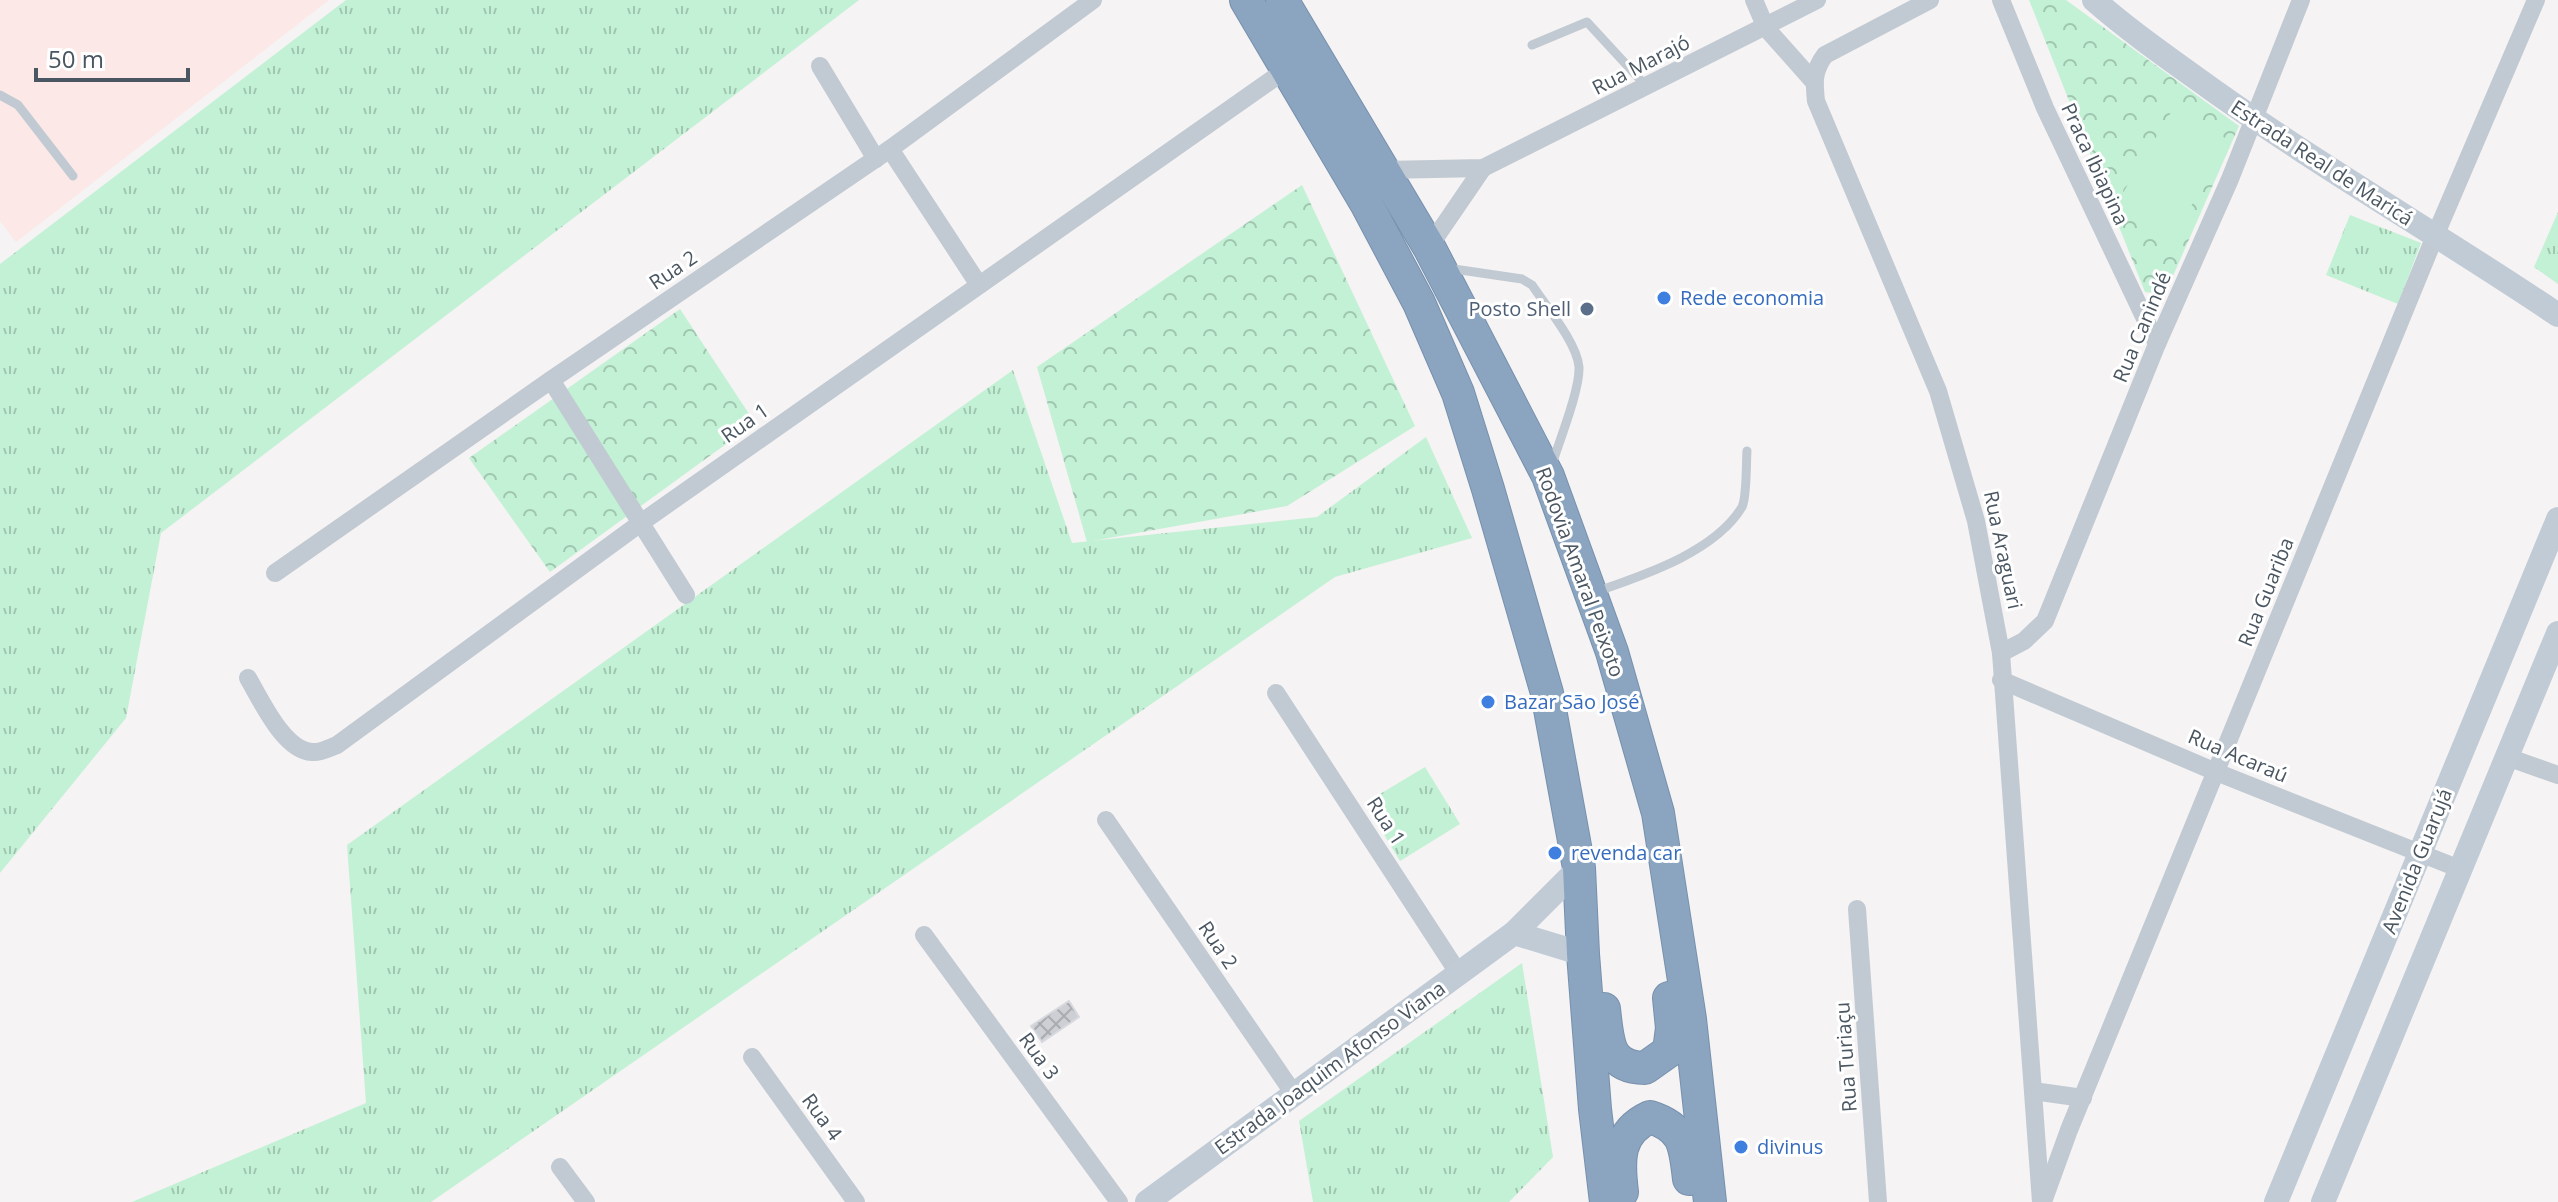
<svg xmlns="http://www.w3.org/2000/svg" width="2558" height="1202" font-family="'Open Sans',sans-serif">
  <defs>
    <pattern id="grass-tufts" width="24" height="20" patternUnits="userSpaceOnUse" patternTransform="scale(2)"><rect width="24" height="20" fill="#c3f1d5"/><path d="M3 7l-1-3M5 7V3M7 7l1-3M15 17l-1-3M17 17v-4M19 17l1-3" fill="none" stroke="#a0c6b0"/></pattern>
    <pattern id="forest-crowns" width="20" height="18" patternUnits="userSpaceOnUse" patternTransform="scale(2)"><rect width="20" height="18" fill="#c3f1d5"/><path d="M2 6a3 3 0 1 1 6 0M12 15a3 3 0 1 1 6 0" fill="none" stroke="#a0c6b0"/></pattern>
    <pattern id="building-cross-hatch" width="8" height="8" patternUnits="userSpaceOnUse" patternTransform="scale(2)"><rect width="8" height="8" fill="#cdcfd5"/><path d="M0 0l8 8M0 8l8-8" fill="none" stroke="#a8abb0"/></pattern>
  </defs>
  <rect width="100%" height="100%" fill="#f5f3f3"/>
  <!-- medical -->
  <path fill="#fce8e6" d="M 0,0 L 329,0 L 16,242 L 0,221 Z"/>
  <!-- grass -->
  <g fill="url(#grass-tufts)">
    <path d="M 346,0 L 859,0 L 161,533 L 126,718 L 0,873 L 0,264 Z"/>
    <path d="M 2558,212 L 2558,284 L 2534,267 Z"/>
    <path d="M 2350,215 L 2421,243 L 2398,304 L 2326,275 Z"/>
    <path d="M 1013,370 L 1072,543 L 1317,517 L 1426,437 L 1472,538 L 1335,577 L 431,1202 L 132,1202 L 366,1103 L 347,845 Z"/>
    <path d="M 1425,767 L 1460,824 L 1400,861 L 1365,803 Z"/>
    <path d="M 1522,963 L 1553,1157 L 1509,1202 L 1313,1202 L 1299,1121 Z"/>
  </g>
  <!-- forest -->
  <g fill="url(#forest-crowns)">
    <path d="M 2029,0 L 2066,0 L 2239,126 L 2165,294 L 2145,292 Z"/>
    <path d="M 1302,185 L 1415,426 L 1287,506 L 1087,542 L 1037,367 Z"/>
    <path d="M 680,309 L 755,423 L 550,572 L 469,458 Z"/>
  </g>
  <!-- pitch -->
  <path fill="#c3f1d5" d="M 2174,107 L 2230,141 L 2173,236 L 2117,203 Z"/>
  <!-- building -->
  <path fill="url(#building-cross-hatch)" stroke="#d7d9de" stroke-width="2" d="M 1069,1001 L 1079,1017 L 1042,1042 L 1031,1026 Z"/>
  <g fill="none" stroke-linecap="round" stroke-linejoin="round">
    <defs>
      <g id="highway">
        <path d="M 1246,0 L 1366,203 L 1419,303 L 1458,393 L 1488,489 L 1547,693 L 1579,868 L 1583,954 L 1595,1109 L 1606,1202"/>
        <path d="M 1282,0 L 1429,247 L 1548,476 L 1612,652 L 1658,813 L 1690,1019 L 1710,1202"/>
        <path d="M 1604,1009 C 1608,1041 1607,1068 1645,1068 L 1669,1051 L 1672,1028 L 1669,998"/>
        <path d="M 1622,1192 C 1618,1160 1617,1132 1650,1117 C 1685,1128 1685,1146 1689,1179"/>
      </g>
    </defs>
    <!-- highway casing -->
    <use href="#highway" stroke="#7690ad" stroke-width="34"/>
    <!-- lane -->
    <g stroke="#c1cad2" stroke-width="9">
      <path d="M 1532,45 L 1587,22 L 1647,87"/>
      <path d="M 0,95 L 18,105 L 73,176"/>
      <path d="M 1447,268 L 1522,279 L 1532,285 C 1546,306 1577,343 1579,367 C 1580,390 1559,441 1552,465"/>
      <path d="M 1598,591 C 1644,575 1715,552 1742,507 C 1747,497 1746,464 1747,451"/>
    </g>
    <!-- street -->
    <g stroke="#c1cad2" stroke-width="18">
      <path d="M 1754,0 L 1766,28 L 1814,82"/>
      <path d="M 1930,0 L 1825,55 C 1813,71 1814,82 1816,101 L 1938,391 L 1976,521 L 2001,653 L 2041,1202"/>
      <path d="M 2001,0 L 2045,108 L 2157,344"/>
      <path d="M 820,66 L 876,159"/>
      <path d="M 890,149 L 979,285"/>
      <path d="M 1384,170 L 1483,168 L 1817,0"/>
      <path d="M 1429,247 L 1483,168"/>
      <path d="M 551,380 L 686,595"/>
      <path d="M 275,573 L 551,380 L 890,149 L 1093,0"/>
      <path d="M 2001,653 L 2024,641 L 2045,621 L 2157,344 L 2230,179 L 2301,0"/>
      <path d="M 248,678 C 261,700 284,751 312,752 C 320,753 329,748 337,745 L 642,522 L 1287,69"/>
      <path d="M 2001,680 L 2216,772 L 2460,869"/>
      <path d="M 1276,693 L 1459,974"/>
      <path d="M 2507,757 L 2558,775"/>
      <path d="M 1106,820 L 1294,1094"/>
      <path d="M 1857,909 L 1878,1202"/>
      <path d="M 924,935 L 1119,1202"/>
      <path d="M 752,1057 L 856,1202"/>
      <path d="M 2033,1091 L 2083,1098"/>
      <path d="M 560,1167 L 586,1202"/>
      <path d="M 2044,1199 L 2069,1130 L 2435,236 L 2536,0"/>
    </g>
    <!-- secondary -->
    <g stroke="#c1cbd6" stroke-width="24">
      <path d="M 2094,0 C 2126,28 2161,53 2196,78 C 2313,163 2438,234 2558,315"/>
      <path d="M 1514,933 L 1583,954"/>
      <path d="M 1147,1202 L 1514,933 L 1579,868"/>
      <path d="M 2276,1202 L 2558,519"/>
      <path d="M 2323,1202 L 2558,633"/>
    </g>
    <!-- highway -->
    <use href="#highway" stroke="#8ba5c1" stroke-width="32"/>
  </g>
  <!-- markers -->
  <g fill="#3f7fe0" stroke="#fff" stroke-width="3">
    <circle cx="1664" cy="298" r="8"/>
    <circle cx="1488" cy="702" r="8"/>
    <circle cx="1555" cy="853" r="8"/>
    <circle cx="1741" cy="1147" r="8"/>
  </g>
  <circle fill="#5c6f8a" stroke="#fff" stroke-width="3" cx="1587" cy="309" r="8"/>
  <g text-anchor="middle" stroke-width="6" stroke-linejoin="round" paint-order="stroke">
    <!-- street labels -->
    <g font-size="20" fill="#4a5661" stroke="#fff">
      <text transform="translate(1641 65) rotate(-27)" y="7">Rua Marajó</text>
      <text transform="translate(2322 163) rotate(33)" y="7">Estrada Real de Maricá</text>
      <text transform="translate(2095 164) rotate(65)" y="7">Praca Ibiapina</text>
      <text transform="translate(673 270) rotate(-34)" y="7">Rua 2</text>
      <text transform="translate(2142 327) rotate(-67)" y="7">Rua Canindé</text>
      <text transform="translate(745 423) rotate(-35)" y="7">Rua 1</text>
      <text transform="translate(2003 550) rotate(78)" y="7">Rua Araguari</text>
      <text transform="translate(1580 572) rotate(70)" y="7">Rodovia Amaral Peixoto</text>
      <text transform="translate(2266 592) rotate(-68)" y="7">Rua Guariba</text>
      <text transform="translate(2238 756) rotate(23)" y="7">Rua Acaraú</text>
      <text transform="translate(1386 821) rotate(57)" y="7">Rua 1</text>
      <text transform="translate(2417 861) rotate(-68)" y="7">Avenida Guarujá</text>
      <text transform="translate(1218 945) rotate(56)" y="7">Rua 2</text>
      <text transform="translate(1039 1056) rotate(54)" y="7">Rua 3</text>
      <text transform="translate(1846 1057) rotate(-94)" y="7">Rua Turiaçu</text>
      <text transform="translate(1330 1068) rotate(-36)" y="7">Estrada Joaquim Afonso Viana</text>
      <text transform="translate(822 1117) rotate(54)" y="7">Rua 4</text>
    </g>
    <!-- shop labels -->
    <g font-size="20" fill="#366cbe" stroke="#fff" text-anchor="start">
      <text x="1680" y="305">Rede economia</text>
      <text x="1504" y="709">Bazar São José</text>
      <text x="1571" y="860">revenda car</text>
      <text x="1757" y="1154">divinus</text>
    </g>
    <!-- service labels -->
    <g font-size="20" fill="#4e5e75" stroke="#fff" text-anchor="end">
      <text x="1571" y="316">Posto Shell</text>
    </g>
  </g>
  <!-- scale -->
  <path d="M36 68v12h152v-12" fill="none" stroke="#4a5661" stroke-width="4"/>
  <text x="48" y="68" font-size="24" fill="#4a5661" stroke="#ffffff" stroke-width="6" paint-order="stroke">50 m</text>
</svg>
